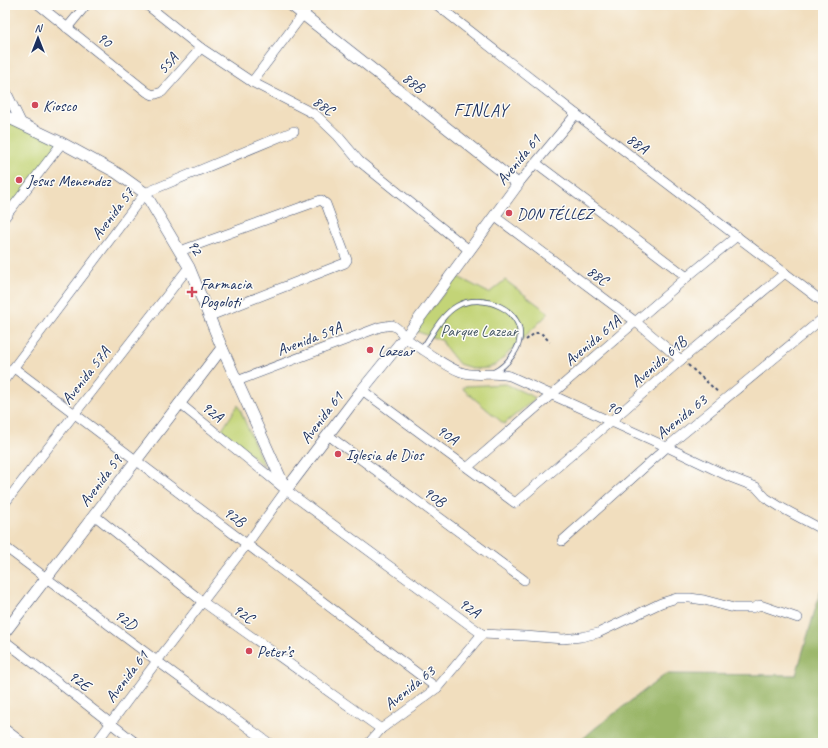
<svg xmlns="http://www.w3.org/2000/svg" width="828" height="748" font-family="Caveat,sans-serif">
  <rect width="100%" height="100%" fill="#fdfcf7"/>
  <filter id="ink" filterUnits="userSpaceOnUse"><feTurbulence type="fractalNoise" baseFrequency=".025" numOctaves="2"/><feDisplacementMap in="SourceGraphic" scale="8" xChannelSelector="R" yChannelSelector="G"/><feConvolveMatrix kernelMatrix="1 2 1 2 8 2 1 2 1" color-interpolation-filters="sRGB"/></filter>
  <filter id="wash" filterUnits="userSpaceOnUse"><feTurbulence type="fractalNoise" baseFrequency=".012" numOctaves="4" result="noise"/><feDisplacementMap in="SourceGraphic" scale="16" xChannelSelector="R" yChannelSelector="G"/><feGaussianBlur stdDeviation="0.9" result="paint"/><feColorMatrix in="noise" values="0 0 0 0 0 0 0 0 0 0 0 0 0 0 0 0 0 1.4 0 .05"/><feComposite in="paint" operator="in"/></filter>
  <g filter="url(#wash)">
    <rect width="100%" height="100%" fill="#f1debe"/>
    <!-- green -->
    <g fill="#c3d477" stroke="#6f826a">
      <path d="M 5,116 L 62,143 L 5,217 Z"/>
      <path d="M 458,277 L 489,293 L 505,280 L 549,313 L 497,364 L 488,368 L 475,369 L 459,364 L 443,344 L 443,341 L 413,330 Z"/>
      <path d="M 506,384 L 536,398 L 504,424 L 463,389 L 465,386 Z"/>
      <path d="M 238,405 L 264,466 L 222,430 Z"/>
    </g>
    <!-- forest -->
    <path fill="#9ab668" stroke="#5a7263" d="M 823,583 L 823,743 L 578,743 L 594,729 L 666,674 L 796,675 Z"/>
  </g>
  <g filter="url(#ink)">
    <g fill="none" stroke-linecap="round" stroke-linejoin="round">
      <defs>
        <path id="service" d="M 422,349 C 432,335 441,315 457,306 C 481,292 527,309 519,342 C 518,347 515,352 512,356 C 507,363 502,368 494,372"/>
        <g id="minor">
          <path d="M 39,5 L 147,92 L 153,95 L 162,92 L 201,48"/>
          <path d="M 147,5 L 201,48 L 252,82 L 316,115 L 338,136 L 359,161 L 469,250"/>
          <path d="M 437,5 L 576,114 L 823,302"/>
          <path d="M 67,28 L 86,5"/>
          <path d="M 252,82 L 310,5"/>
          <path d="M 5,89 L 22,124"/>
          <path d="M 536,163 L 687,277"/>
          <path d="M 518,184 L 576,114"/>
          <path d="M 494,216 L 636,322 L 681,360"/>
          <path d="M 5,217 L 62,143"/>
          <path d="M 180,251 L 321,200 L 326,204 L 347,260 L 345,263 L 210,316"/>
          <path d="M 14,368 L 437,688"/>
          <path d="M 5,379 L 145,193 L 294,131"/>
          <path d="M 237,381 L 380,327 L 392,325 C 399,328 400,332 405,337 C 410,342 418,346 423,350 C 435,357 447,367 461,372 C 478,378 493,371 510,376 L 667,447 L 730,477 L 756,487 L 766,498 L 782,508 L 823,530"/>
          <path d="M 362,390 L 515,503 L 610,422 L 681,360 L 785,273"/>
          <path d="M 179,403 L 286,490 L 482,634 L 525,636 L 563,639 L 581,637 L 598,633 L 661,603 L 677,598 L 690,598 L 704,600 L 734,608 L 753,608 L 760,605 L 798,618"/>
          <path d="M 328,435 L 524,580"/>
          <path d="M 468,467 L 687,277 L 737,236"/>
          <path d="M 5,503 L 189,267"/>
          <path d="M 94,515 L 203,602 L 381,729"/>
          <path d="M 562,541 L 667,447 L 823,318"/>
          <path d="M 5,547 L 157,661 L 269,743"/>
          <path d="M 5,641 L 136,743"/>
          <path d="M 5,729 L 23,743"/>
          <path d="M 96,743 L 157,661 L 247,544 L 286,490"/>
          <path d="M 369,743 L 381,729 L 437,688 L 482,634"/>
        </g>
        <g id="tertiary">
          <path d="M 5,116 L 62,143 L 117,173 L 145,193 L 189,267 L 222,348 L 286,490 L 362,390 L 410,331 L 518,184 L 291,5"/>
          <path d="M 5,632 L 222,348"/>
        </g>
      </defs>
      <!-- service casing -->
      <use href="#service" stroke="#3b496c" stroke-width="6"/>
      <!-- minor casing -->
      <use href="#minor" stroke="#3b496c" stroke-width="10"/>
      <!-- tertiary casing -->
      <use href="#tertiary" stroke="#3b496c" stroke-width="12"/>
      <!-- path -->
      <g stroke="#3b496c" stroke-width="2" stroke-dasharray="3 3" stroke-linecap="butt">
        <path d="M 526,340 L 535,333 L 541,333 L 550,342"/>
        <path d="M 688,365 L 719,393"/>
      </g>
      <!-- service -->
      <use href="#service" stroke="#fff" stroke-width="4.5"/>
      <!-- minor -->
      <use href="#minor" stroke="#fff" stroke-width="9"/>
      <!-- tertiary -->
      <use href="#tertiary" stroke="#fff" stroke-width="11"/>
    </g>
  </g>
  <!-- markers -->
  <g fill="#d1495b" stroke="#fdfcf7" stroke-width="1.5">
    <circle cx="35" cy="105" r="4"/>
    <circle cx="19" cy="180" r="4"/>
    <circle cx="509" cy="213" r="4"/>
    <path d="M190 286h4v4h4v4h-4v4h-4v-4h-4v-4h4z"/>
    <circle cx="370" cy="350" r="4"/>
    <circle cx="338" cy="454" r="4"/>
    <circle cx="249" cy="651" r="4"/>
  </g>
  <g text-anchor="middle" stroke-width="3" stroke-linejoin="round" paint-order="stroke">
    <!-- street labels -->
    <g font-size="16" fill="#1b2f5e" stroke="#fdfcf7">
      <text transform="translate(105 39) rotate(38)" y="6">90</text>
      <text transform="translate(167 63) rotate(-48)" y="6">55A</text>
      <text transform="translate(414 82) rotate(38)" y="6">88B</text>
      <text transform="translate(324 105) rotate(36)" y="6">88C</text>
      <text transform="translate(638 143) rotate(37)" y="6">88A</text>
      <text transform="translate(518 159) rotate(-51)" y="6">Avenida 61</text>
      <text transform="translate(112 213) rotate(-53)" y="6">Avenida 57</text>
      <text transform="translate(196 247) rotate(62)" y="6">92</text>
      <text transform="translate(598 275) rotate(37)" y="6">88C</text>
      <text transform="translate(309 338) rotate(-21)" y="6">Avenida 59A</text>
      <text transform="translate(592 340) rotate(-40)" y="6">Avenida 61A</text>
      <text transform="translate(658 361) rotate(-41)" y="6">Avenida 61B</text>
      <text transform="translate(85 375) rotate(-52)" y="6">Avenida 57A</text>
      <text transform="translate(614 407) rotate(24)" y="6">90</text>
      <text transform="translate(213 411) rotate(39)" y="6">92A</text>
      <text transform="translate(681 416) rotate(-39)" y="6">Avenida 63</text>
      <text transform="translate(321 417) rotate(-53)" y="6">Avenida 61</text>
      <text transform="translate(448 434) rotate(36)" y="6">90A</text>
      <text transform="translate(100 480) rotate(-53)" y="6">Avenida 59</text>
      <text transform="translate(435 496) rotate(36)" y="6">90B</text>
      <text transform="translate(235 516) rotate(37)" y="6">92B</text>
      <text transform="translate(470 607) rotate(36)" y="6">92A</text>
      <text transform="translate(244 613) rotate(36)" y="6">92C</text>
      <text transform="translate(126 619) rotate(37)" y="6">92D</text>
      <text transform="translate(126 676) rotate(-53)" y="6">Avenida 61</text>
      <text transform="translate(80 680) rotate(38)" y="6">92E</text>
      <text transform="translate(409 687) rotate(-39)" y="6">Avenida 63</text>
    </g>
    <!-- poi labels -->
    <g font-size="16" fill="#1b2f5e" stroke="#fdfcf7" text-anchor="start">
      <text x="43" y="111">Kiosco</text>
      <text x="27" y="186">Jesus Menendez</text>
      <text x="517" y="219">DON TÉLLEZ</text>
      <text x="200" y="289">Farmacia<tspan x="200" dy="18">Pogoloti</tspan></text>
      <text x="378" y="356">Lazear</text>
      <text x="346" y="460">Iglesia de Dios</text>
      <text x="257" y="657">Peter’s</text>
    </g>
    <!-- park labels -->
    <g font-size="16" fill="#455864" stroke="#fdfcf7">
      <text x="479" y="336">Parque Lazear</text>
    </g>
    <!-- neighbourhood labels -->
    <g font-size="17" letter-spacing="1" fill="#1b2f5e" stroke="#fdfcf7">
      <text x="481" y="116">FINLAY</text>
    </g>
  </g>
  <!-- margin -->
  <rect width="828" height="748" fill="none" stroke="#fdfcf7" stroke-width="20"/>
  <!-- north arrow -->
  <g transform="translate(38 38)" stroke="#fdfcf7" stroke-width="3" paint-order="stroke">
  <path d="M0-3L7 15L0 10L-7 15Z" fill="#1b2f5e"/>
  <text y="-6" font-size="11" font-weight="bold" text-anchor="middle" fill="#1b2f5e">N</text>
  </g>
</svg>
